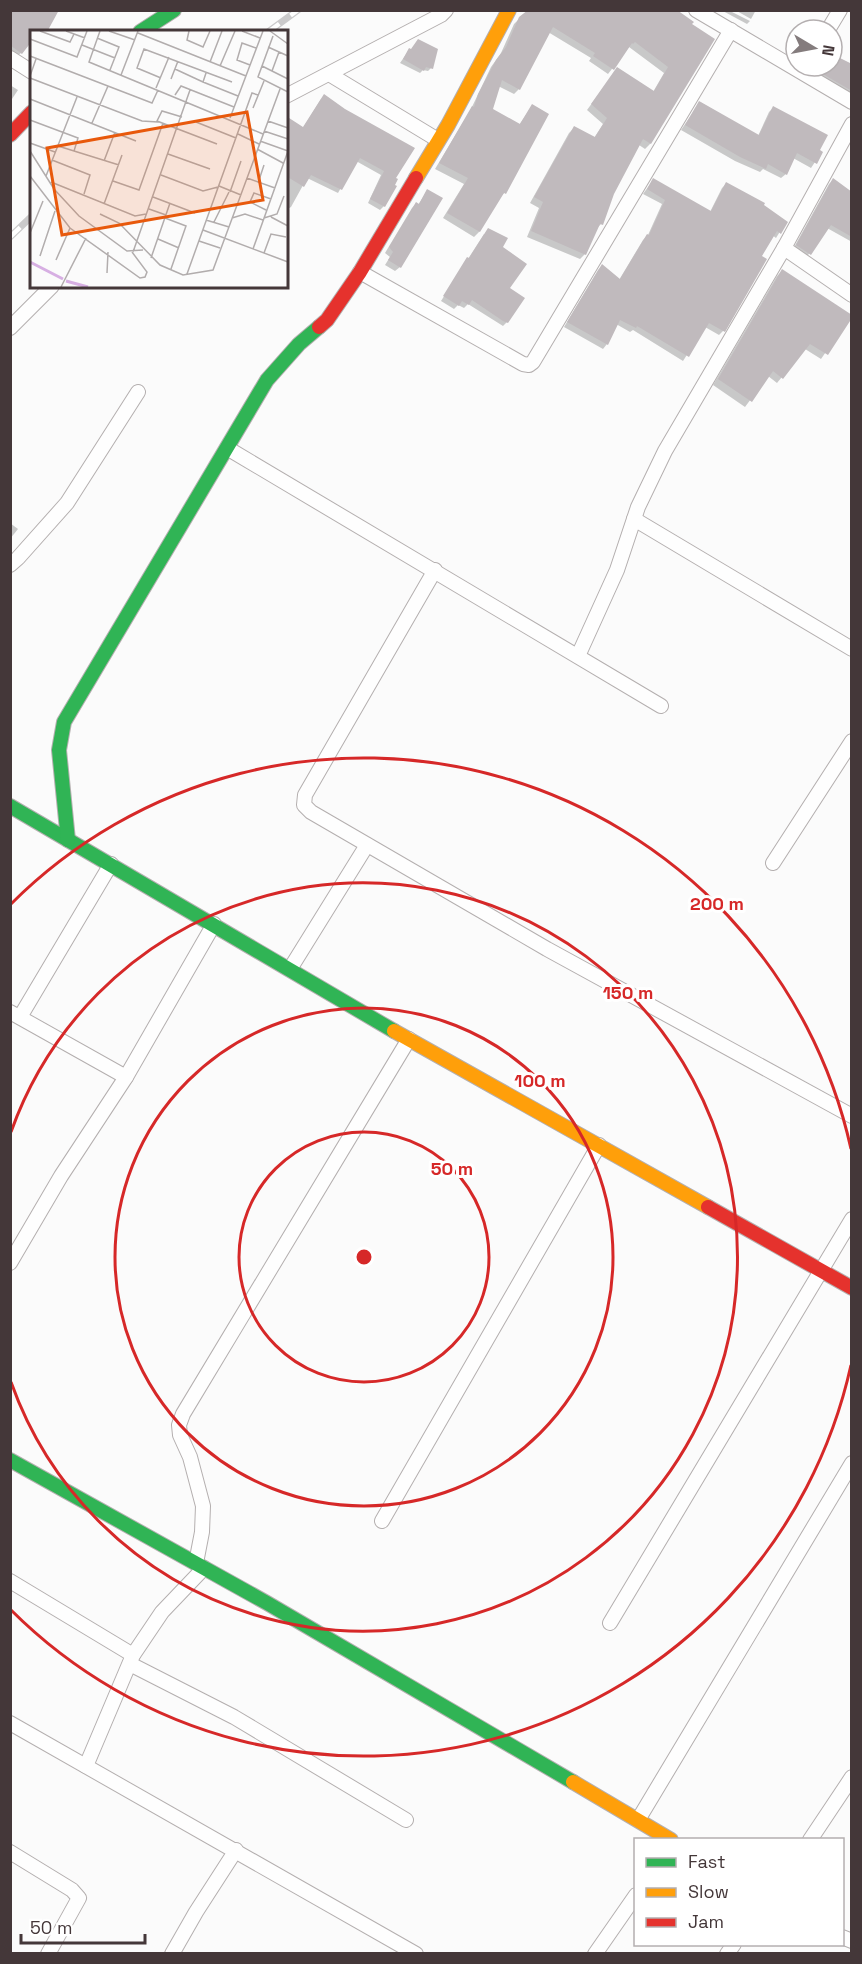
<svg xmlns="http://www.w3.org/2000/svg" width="862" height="1964" font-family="'Space Grotesk',sans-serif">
  <rect width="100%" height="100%" fill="#fbfbfb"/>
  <!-- shadow -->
  <g fill="#0003">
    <path d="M 10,10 L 32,32 L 21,53 L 16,57 L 10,53 Z"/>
    <path d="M 721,10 L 728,10 L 750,21 L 747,24 Z"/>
    <path d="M 735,10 L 756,10 L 751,19 Z"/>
    <path d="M 520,18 L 690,24 L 713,39 L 650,144 L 645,149 L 639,145 L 613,194 L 601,224 L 595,230 L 585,254 L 580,259 L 527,237 L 539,208 L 530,203 L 569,133 L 574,128 L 594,138 L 603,124 L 587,110 L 617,69 L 653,92 L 664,73 L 629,47 L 608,74 L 589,61 L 591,58 L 548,32 L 519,89 L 514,94 L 498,86 L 491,109 L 519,125 L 532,106 L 504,193 L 499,198 L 479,232 L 474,237 L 443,218 L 464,184 L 435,169 L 471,109 L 491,67 L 501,53 L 514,24 Z"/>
    <path d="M 409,50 L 431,68 L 428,71 L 423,70 L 420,73 L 400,63 Z"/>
    <path d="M 832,65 L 852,66 L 852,104 L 815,81 Z"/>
    <path d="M 10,85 L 18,90 L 10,102 Z"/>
    <path d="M 321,99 L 394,179 L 384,206 L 380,210 L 368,203 L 381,175 L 356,161 L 338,193 L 307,178 L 291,207 L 286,210 L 286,118 L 303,128 Z"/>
    <path d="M 700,102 L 758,136 L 769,112 L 773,108 L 821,153 L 811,168 L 793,158 L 786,174 L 781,178 L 763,169 L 760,172 L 735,161 L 681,130 Z"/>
    <path d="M 653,180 L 710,212 L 722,188 L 726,184 L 786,222 L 776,238 L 772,235 L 723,331 L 719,335 L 705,327 L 683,361 L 633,330 L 630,332 L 616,324 L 607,344 L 603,349 L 564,327 L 598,270 L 602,266 L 619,280 L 643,240 L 648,235 L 662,204 L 643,194 Z"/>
    <path d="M 833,180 L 852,200 L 852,242 L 827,228 L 806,258 L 793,249 L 829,184 Z"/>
    <path d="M 427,191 L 400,267 L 395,271 L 385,265 L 390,257 L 385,253 L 412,208 L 416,204 L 418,205 Z"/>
    <path d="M 484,234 L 501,247 L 508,289 L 507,322 L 503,326 L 468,304 L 464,308 L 458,305 L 454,309 L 441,301 Z"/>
    <path d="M 782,271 L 851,316 L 821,359 L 805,349 L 777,383 L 768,376 L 745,407 L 713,385 L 777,276 Z"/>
    <path d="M 10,523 L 18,529 L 10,539 Z"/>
  </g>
  <!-- building -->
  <g fill="#c0babd">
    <path d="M 10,10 L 59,10 L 47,32 L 32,32 L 32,41 L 22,54 L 10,45 Z"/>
    <path d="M 528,10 L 677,10 L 694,22 L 692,24 L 715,39 L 651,144 L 643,139 L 614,194 L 603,225 L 600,224 L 586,255 L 531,231 L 543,202 L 534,197 L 574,126 L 595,137 L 607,118 L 591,104 L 617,67 L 654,91 L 668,67 L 635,42 L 633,44 L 632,43 L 614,70 L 593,56 L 595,53 L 553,27 L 520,90 L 502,80 L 493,109 L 520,124 L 532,104 L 549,114 L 506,194 L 504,193 L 480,232 L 447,213 L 468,178 L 439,163 L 472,106 L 474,107 L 478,94 L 496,60 L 506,47 L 519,17 Z"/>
    <path d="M 418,39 L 438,49 L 433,69 L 426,67 L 424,71 L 403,59 L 409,48 L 411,49 Z"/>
    <path d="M 838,57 L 852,64 L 852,91 L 821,73 L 829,66 L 832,66 L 832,63 Z"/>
    <path d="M 324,94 L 345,109 L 415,148 L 396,178 L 398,179 L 395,185 L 397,186 L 385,207 L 370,199 L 384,171 L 360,158 L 342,190 L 311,175 L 304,187 L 286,176 L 286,116 L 303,127 Z"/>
    <path d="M 699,101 L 759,135 L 773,106 L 828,135 L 820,150 L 823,152 L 817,164 L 797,153 L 787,175 L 768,164 L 766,169 L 740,157 L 685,125 Z"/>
    <path d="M 653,178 L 711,211 L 726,182 L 765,203 L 764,205 L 788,222 L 781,234 L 777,231 L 762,256 L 767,259 L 725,332 L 709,323 L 689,357 L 637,326 L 636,328 L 620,320 L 608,345 L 567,322 L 602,264 L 620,279 L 647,234 L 649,235 L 665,200 L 647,189 Z"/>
    <path d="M 833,178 L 852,192 L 852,237 L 831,225 L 811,255 L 796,245 Z"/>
    <path d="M 427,189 L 443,198 L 401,268 L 388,260 L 393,252 L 389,247 L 416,202 L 419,204 Z"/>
    <path d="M 488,228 L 508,238 L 503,247 L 527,264 L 510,288 L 525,298 L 508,323 L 503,321 L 472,300 L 469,305 L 462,301 L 459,306 L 443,296 L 467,257 L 469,258 Z"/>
    <path d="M 782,269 L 852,315 L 852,318 L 828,355 L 810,344 L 783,379 L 773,371 L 752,402 L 718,379 Z"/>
  </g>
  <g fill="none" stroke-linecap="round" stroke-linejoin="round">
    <defs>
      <g id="street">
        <path d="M 696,10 L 852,102"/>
        <path d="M 828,30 L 840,10"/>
        <path d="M 10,58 L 32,72"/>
        <path d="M 329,74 L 438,140"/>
        <path d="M 286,96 L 441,15 L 446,10"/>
        <path d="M 784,248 L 852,295"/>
        <path d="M 360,272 L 523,364 L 529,365 L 533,362 L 731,30"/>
        <path d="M 10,328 L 52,286"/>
        <path d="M 227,448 L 661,706"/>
        <path d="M 634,519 L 852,649"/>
        <path d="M 10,565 L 18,558 L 67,503 L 138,392"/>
        <path d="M 435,570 L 305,795 L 304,805 L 311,812 L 547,949 L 852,1116"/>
        <path d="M 578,656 L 617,570 L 638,507 L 665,451 L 784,248 L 852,124"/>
        <path d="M 773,863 L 852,741"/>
        <path d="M 290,969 L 367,845"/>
        <path d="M 10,1012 L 126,1077"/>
        <path d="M 20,1017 L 111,864"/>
        <path d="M 10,1263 L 61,1176 L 126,1077 L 214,924"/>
        <path d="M 382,1521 L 599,1145"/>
        <path d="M 196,1563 L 202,1532 L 203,1506 L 190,1457 L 180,1435 L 179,1425 L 183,1414 L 409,1039"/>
        <path d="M 10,1581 L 133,1655"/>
        <path d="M 610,1623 L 852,1219"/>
        <path d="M 130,1664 L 234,1717 L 406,1820"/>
        <path d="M 10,1723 L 416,1954"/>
        <path d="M 86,1766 L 133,1655 L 162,1612 L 204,1568"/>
        <path d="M 638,1820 L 852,1463"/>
        <path d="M 810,1840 L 852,1777"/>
        <path d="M 10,1852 L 72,1890 L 79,1898 L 48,1954"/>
        <path d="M 842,1937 L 852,1941"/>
        <path d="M 172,1954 L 196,1912 L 236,1850"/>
        <path d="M 595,1954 L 636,1895"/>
        <path d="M 727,1954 L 734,1944"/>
      </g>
      <g id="fast">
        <path d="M 140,32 L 174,10"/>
        <path d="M 10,806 L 394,1031"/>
        <path d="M 68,840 L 59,750 L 64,722 L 267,380 L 299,344 L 319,327"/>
        <path d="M 10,1460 L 267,1603 L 573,1782"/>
      </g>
      <g id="slow">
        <path d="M 416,178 L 448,125 L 509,10"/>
        <path d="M 394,1031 L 708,1207"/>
        <path d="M 573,1782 L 671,1840"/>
      </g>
      <g id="jam">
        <path d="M 10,135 L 32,112"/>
        <path d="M 319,327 L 327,320 L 360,272 L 416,178"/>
        <path d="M 708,1207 L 852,1288"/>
      </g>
    </defs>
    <!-- street casing -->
    <use href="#street" stroke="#b4afaf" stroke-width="16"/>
    <!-- fast casing -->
    <use href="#fast" stroke="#b4afaf" stroke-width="16"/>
    <!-- slow casing -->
    <use href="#slow" stroke="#b4afaf" stroke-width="16"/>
    <!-- jam casing -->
    <use href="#jam" stroke="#b4afaf" stroke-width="16"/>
    <!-- street -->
    <use href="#street" stroke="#fefefe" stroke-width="14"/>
    <!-- fast -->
    <use href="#fast" stroke="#30b455" stroke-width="14"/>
    <!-- slow -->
    <use href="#slow" stroke="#ff9f0a" stroke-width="14"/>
    <!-- jam -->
    <use href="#jam" stroke="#e5322d" stroke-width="14"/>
    <defs>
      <g id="rail">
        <path d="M 268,32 L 298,10"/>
        <path d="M 10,237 L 32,216"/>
      </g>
    </defs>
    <!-- rail casing -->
    <use href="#rail" stroke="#cbcacb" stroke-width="7"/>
    <!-- rail -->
    <use href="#rail" stroke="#fff" stroke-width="4.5" stroke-dasharray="14" stroke-linecap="butt"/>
  </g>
  <!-- distance rings -->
  <g fill="none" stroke="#d62828" stroke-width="3">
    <circle cx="364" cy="1257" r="125"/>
    <circle cx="364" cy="1257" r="249"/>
    <path d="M11 1132A374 374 0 1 1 11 1382"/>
    <path d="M851 1365A499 499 0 0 1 11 1610M11 904A499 499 0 0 1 851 1149"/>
  </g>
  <!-- overview -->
  <g transform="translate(30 30)">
    <rect width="258" height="258" fill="#fbfbfb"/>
    <path fill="none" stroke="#d7afe3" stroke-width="3" d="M 0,232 L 33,249M 36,251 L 58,257"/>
    <path fill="none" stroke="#b2adad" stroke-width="1.5" d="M 10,1 L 40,12 L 44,4M 36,1 L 55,8M 70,1 L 59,32 L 233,104M 79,1 L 105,10M 159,1 L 157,10 L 173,17 L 180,1M 212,1 L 230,8M 240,1 L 258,14M 108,3 L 216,46M 243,6 L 228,47 L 258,62M 67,8 L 89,17 L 80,40M 0,9 L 47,27 L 57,1M 52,15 L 85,28M 238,17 L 258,26M 0,26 L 122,73 L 128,60M 180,32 L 192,1M 220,35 L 207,30 L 212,13 L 226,18M 190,36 L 205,1M 232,36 L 258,49M 145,39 L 173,52M 242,41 L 249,22M 176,43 L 173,52 L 208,66M 91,45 L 108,1M 0,46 L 6,29M 0,48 L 112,91 L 128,92M 131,48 L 107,38 L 114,19 L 202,52M 141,49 L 148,31M 126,58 L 139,27M 145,65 L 151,56 L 204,77M 0,69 L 106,111M 223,78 L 234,51M 152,87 L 132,81 L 127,91 L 187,114M 200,88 L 233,1M 0,90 L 48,108 L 44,121M 238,91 L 258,98M 166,92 L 206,108M 62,93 L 78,56M 234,101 L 258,109M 208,104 L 229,114M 230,111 L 258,121M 0,113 L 25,122M 28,116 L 89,135M 227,119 L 253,133M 0,121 L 24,159 L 49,186 L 97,221 L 113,220M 138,124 L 180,139M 22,130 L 60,145 L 54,164M 74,131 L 85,102M 131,145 L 173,161 L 188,157M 0,146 L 40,198 L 110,248 L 115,247 L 117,242 L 102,222M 16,146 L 47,67M 217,148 L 245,158M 83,151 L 109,160 L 133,93M 21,152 L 105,186 L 116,184M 228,153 L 234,135M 189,156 L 211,165M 200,162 L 211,131M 123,167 L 165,183M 74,174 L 92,125M 119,179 L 136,185M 236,180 L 220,172 L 224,163 L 241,169M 70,184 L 89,193 L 130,235 L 153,245 L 183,240 L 250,59M 241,187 L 258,196M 135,188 L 156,196 L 141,239M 202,188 L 215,184 L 233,190M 234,188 L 247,184 L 254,166M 176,190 L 199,197M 184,192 L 199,162M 173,200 L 258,232M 0,203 L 13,171M 128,209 L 149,218M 169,211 L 190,218M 223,219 L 258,121M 103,222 L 160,60M 234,223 L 241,204 L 256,207M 10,226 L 25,181M 121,228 L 140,173M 26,230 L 40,198M 77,243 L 78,222M 157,244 L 222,63 L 228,65M 31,257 L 56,208"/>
    <path fill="#e8590c" fill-opacity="0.15" stroke="#e8590c" stroke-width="3" d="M 217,82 L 233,170 L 32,205 L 17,118 Z"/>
    <rect width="258" height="258" fill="none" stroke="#443739" stroke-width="3"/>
  </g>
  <circle cx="364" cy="1257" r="9" fill="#d62828" stroke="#fff" stroke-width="3"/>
  <g font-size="18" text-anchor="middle" font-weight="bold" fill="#d62828" stroke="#fff" stroke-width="6" stroke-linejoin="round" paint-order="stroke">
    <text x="717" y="910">200 m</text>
    <text x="628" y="999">150 m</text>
    <text x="540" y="1087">100 m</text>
    <text x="452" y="1175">50 m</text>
  </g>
  <!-- border -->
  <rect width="862" height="1964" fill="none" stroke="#443739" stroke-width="24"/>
  <!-- legend -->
  <rect x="634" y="1838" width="210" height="108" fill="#ffffff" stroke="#b4afb0" stroke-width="1.5"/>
  <rect x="646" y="1858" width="30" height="9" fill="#30b455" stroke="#b4afb0" stroke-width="1.5"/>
  <text x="688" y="1868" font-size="18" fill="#443739">Fast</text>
  <rect x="646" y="1888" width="30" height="9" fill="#ff9f0a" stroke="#b4afb0" stroke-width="1.5"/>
  <text x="688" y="1898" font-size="18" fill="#443739">Slow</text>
  <rect x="646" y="1918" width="30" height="9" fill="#e5322d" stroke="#b4afb0" stroke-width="1.5"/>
  <text x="688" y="1928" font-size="18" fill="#443739">Jam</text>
  <!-- north arrow -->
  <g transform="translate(814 48) rotate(100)"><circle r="28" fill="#ffffff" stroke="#b4afb0" stroke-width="1.5"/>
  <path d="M0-4.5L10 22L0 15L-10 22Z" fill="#847c7d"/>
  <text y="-9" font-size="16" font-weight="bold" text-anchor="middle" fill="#443739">N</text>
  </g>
  <!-- scale -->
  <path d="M21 1934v9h124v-9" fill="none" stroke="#443739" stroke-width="3"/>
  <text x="30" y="1934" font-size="18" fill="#443739" stroke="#ffffff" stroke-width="4.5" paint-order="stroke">50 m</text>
</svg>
